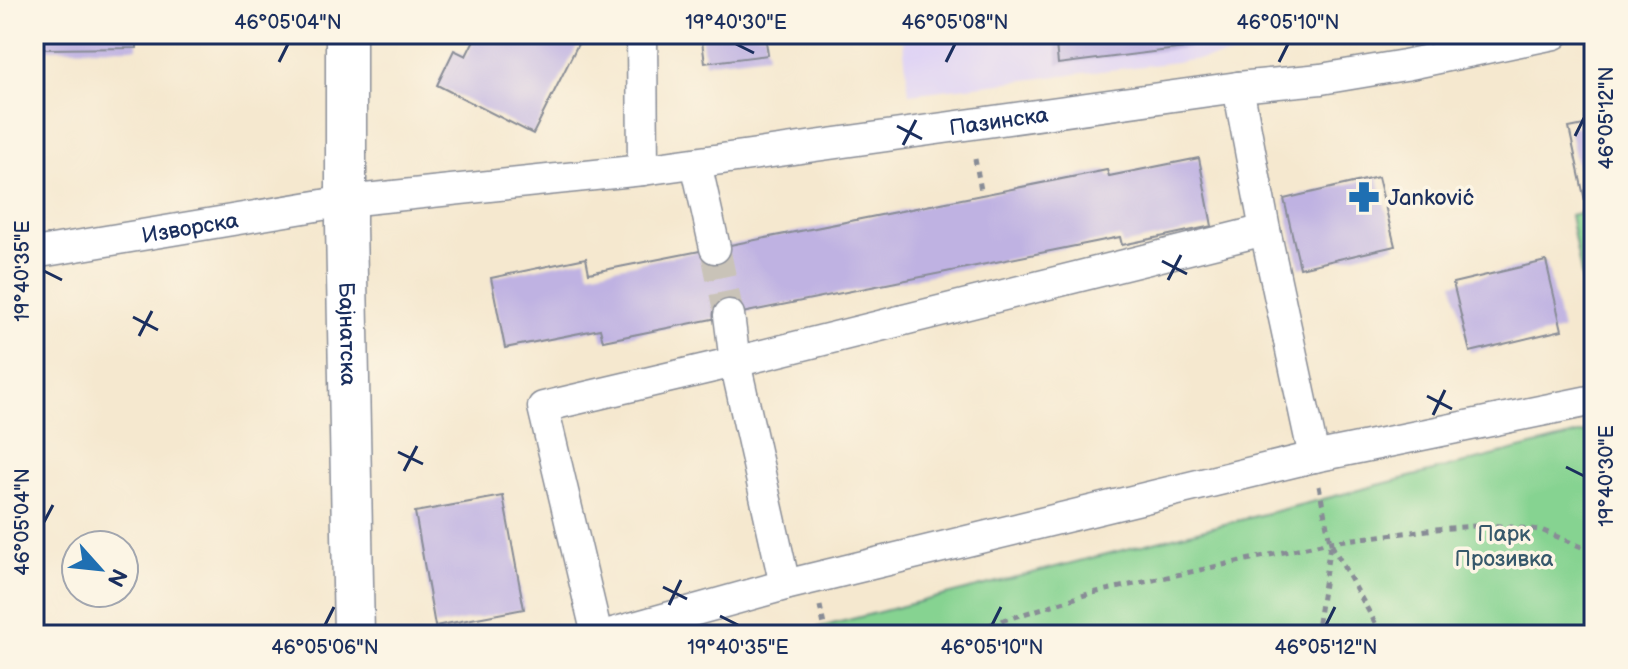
<svg xmlns="http://www.w3.org/2000/svg" width="1628" height="669" font-family="'Balsamiq Sans',sans-serif">
  <rect width="100%" height="100%" fill="#fcf5e5"/>
  <filter id="ink" filterUnits="userSpaceOnUse"><feTurbulence type="fractalNoise" baseFrequency=".0125" numOctaves="2"/><feDisplacementMap in="SourceGraphic" scale="16" xChannelSelector="R" yChannelSelector="G"/><feConvolveMatrix kernelMatrix="1 2 1 2 8 2 1 2 1" color-interpolation-filters="sRGB"/></filter>
  <filter id="wash" filterUnits="userSpaceOnUse"><feTurbulence type="fractalNoise" baseFrequency=".006" numOctaves="4" result="noise"/><feDisplacementMap in="SourceGraphic" scale="32" xChannelSelector="R" yChannelSelector="G"/><feGaussianBlur stdDeviation="1.8" result="paint"/><feColorMatrix in="noise" values="0 0 0 0 0 0 0 0 0 0 0 0 0 0 0 0 0 1.4 0 .05"/><feComposite in="paint" operator="in"/></filter>
  <g filter="url(#wash)">
    <rect width="100%" height="100%" fill="#f5e8cf"/>
    <!-- built -->
    <path fill="#e0d4f4" d="M 902,34 L 1317,34 L 1318,45 L 909,94 Z"/>
    <!-- green -->
    <g fill="#86d391" stroke="#508178" stroke-width="2">
      <path d="M 1594,210 L 1594,293 L 1585,295 L 1570,215 Z"/>
      <path d="M 1594,430 L 1594,635 L 789,635 Z"/>
    </g>
    <g id="blocks">
      <!-- building -->
      <g fill="#bfb2e2">
        <path d="M 42,34 L 137,34 L 137,48 L 42,49 Z"/>
        <path d="M 477,34 L 583,34 L 533,134 L 437,85 L 454,50 L 466,56 Z"/>
        <path d="M 701,34 L 765,34 L 768,55 L 705,63 Z"/>
        <path d="M 1055,34 L 1256,34 L 1256,39 L 1058,64 Z"/>
        <path d="M 1594,123 L 1594,200 L 1585,201 L 1569,128 Z"/>
        <path d="M 1199,158 L 1212,226 L 1122,245 L 1120,237 L 603,341 L 600,329 L 505,348 L 491,278 L 586,258 L 589,273 L 1107,170 L 1109,176 Z"/>
        <path d="M 1378,177 L 1395,246 L 1300,268 L 1284,199 Z"/>
        <path d="M 1546,261 L 1562,330 L 1470,352 L 1453,283 Z"/>
        <path d="M 503,496 L 524,609 L 435,626 L 415,512 Z"/>
      </g>
    </g>
  </g>
  <g filter="url(#ink)">
    <use href="#blocks" fill-opacity="0" stroke="#888c96" stroke-width="2"/>
    <g fill="none" stroke-linecap="round" stroke-linejoin="round">
      <!-- minor-tunnel -->
      <path stroke="#c9c3b8" stroke-width="30" stroke-dasharray="30 15" stroke-linecap="butt" d="M 715,248 L 729,315"/>
      <defs>
        <g id="minor">
          <path d="M 642,34 L 643,170"/>
          <path d="M 1238,87 L 1265,230 L 1314,457"/>
          <path d="M 696,163 L 715,248"/>
          <path id="s1" d="M 34,253 L 346,201 L 643,170 L 1238,87 L 1321,79 L 1405,65 L 1554,34"/>
          <path d="M 729,315 L 735,362 L 1265,230"/>
          <path d="M 597,635 L 543,407 L 735,362 L 785,585"/>
          <path d="M 606,635 L 785,585 L 1314,457 L 1594,400"/>
        </g>
        <g id="major">
          <path id="s2" d="M 346,34 L 346,225 L 354,635"/>
        </g>
      </defs>
      <!-- minor casing -->
      <use href="#minor" stroke="#888c96" stroke-width="33"/>
      <!-- major casing -->
      <use href="#major" stroke="#888c96" stroke-width="43"/>
      <!-- path -->
      <g stroke="#888c96" stroke-width="5" stroke-dasharray="6 6" stroke-linecap="butt">
        <path d="M 975,159 L 982,195"/>
        <path d="M 1319,486 L 1330,542 L 1382,635"/>
        <path d="M 820,606 L 826,635"/>
        <path d="M 956,635 L 1088,594 L 1330,542 L 1436,529 L 1489,525 L 1541,530 L 1594,552"/>
        <path d="M 1316,635 L 1330,545"/>
      </g>
      <!-- minor -->
      <use href="#minor" stroke="#fff" stroke-width="30"/>
      <!-- major -->
      <use href="#major" stroke="#fff" stroke-width="40"/>
    </g>
  </g>
  <!-- ticks -->
  <path fill="none" stroke="#1b2f5e" stroke-width="3" d="M 736,44 L 754,53M 279,62 L 288,44M 946,62 L 955,44M 1279,62 L 1288,44M 897,126 L 922,139M 1575,136 L 1584,118M 903,145 L 916,120M 1162,261 L 1187,274M 44,271 L 62,280M 1168,280 L 1181,255M 133,317 L 158,330M 139,336 L 152,311M 1427,396 L 1452,409M 1433,415 L 1445,390M 398,452 L 423,464M 1566,467 L 1584,476M 404,471 L 417,446M 44,522 L 53,505M 663,587 L 687,599M 669,605 L 681,580M 720,616 L 738,625M 325,625 L 334,607M 992,625 L 1001,607M 1326,625 L 1335,607"/>
  <!-- icons -->
  <defs>
    <symbol id="pharmacy-bare" viewBox="-9 -9 18 18"><path d="M-2-6h4v4h4v4h-4v4h-4v-4h-4v-4h4Z" fill="#1f6fb2" stroke="#fcf5e5" stroke-width="2.5" paint-order="stroke"/></symbol>
  </defs>
  <g fill-rule="evenodd">
    <use href="#pharmacy-bare" x="1342" y="175" width="44" height="44"/>
  </g>
  <g text-anchor="middle" stroke-width="7" stroke-linejoin="round" paint-order="stroke">
    <!-- street labels -->
    <g font-size="22" fill="#1b2f5e" stroke="#fcf5e5">
      <text dy="8" stroke="none"><textPath href="#s1" startOffset="974">Пазинска</textPath></text>
      <text dy="8" stroke="none"><textPath href="#s1" startOffset="158">Изворска</textPath></text>
      <text dy="8" stroke="none"><textPath href="#s2" startOffset="300">Бајнатска</textPath></text>
    </g>
    <!-- poi labels -->
    <g font-size="22" fill="#1b2f5e" stroke="#fcf5e5" text-anchor="start">
      <text x="1388" y="205">Janković</text>
    </g>
    <!-- park labels -->
    <g font-size="22" fill="#36586b" stroke="#fcf5e5">
      <text x="1504" y="541">Парк<tspan x="1504" dy="25">Прозивка</tspan></text>
    </g>
  </g>
  <!-- margin -->
  <rect width="1628" height="669" fill="none" stroke="#fcf5e5" stroke-width="88"/>
  <!-- north arrow -->
  <g transform="translate(100 569) rotate(117)"><circle r="38" fill="#fcf5e5" stroke="#a2a6af" stroke-width="2"/>
  <path d="M0-6L14 30L0 20L-14 30Z" fill="#1f6fb2"/>
  <text y="-12" font-size="22" font-weight="bold" text-anchor="middle" fill="#1b2f5e">N</text>
  </g>
  <rect x="44" y="44" width="1540" height="581" fill="none" stroke="#1b2f5e" stroke-width="3"/>
  <g font-size="20" text-anchor="middle" fill="#1b2f5e">
    <text x="288" y="29">46°05'04"N</text>
    <text x="736" y="29">19°40'30"E</text>
    <text x="955" y="29">46°05'08"N</text>
    <text x="1288" y="29">46°05'10"N</text>
    <text transform="translate(1606 118) rotate(-90)" y="7">46°05'12"N</text>
    <text transform="translate(22 271) rotate(-90)" y="7">19°40'35"E</text>
    <text transform="translate(1606 476) rotate(-90)" y="7">19°40'30"E</text>
    <text transform="translate(22 522) rotate(-90)" y="7">46°05'04"N</text>
    <text x="325" y="654">46°05'06"N</text>
    <text x="738" y="654">19°40'35"E</text>
    <text x="992" y="654">46°05'10"N</text>
    <text x="1326" y="654">46°05'12"N</text>
  </g>
</svg>
